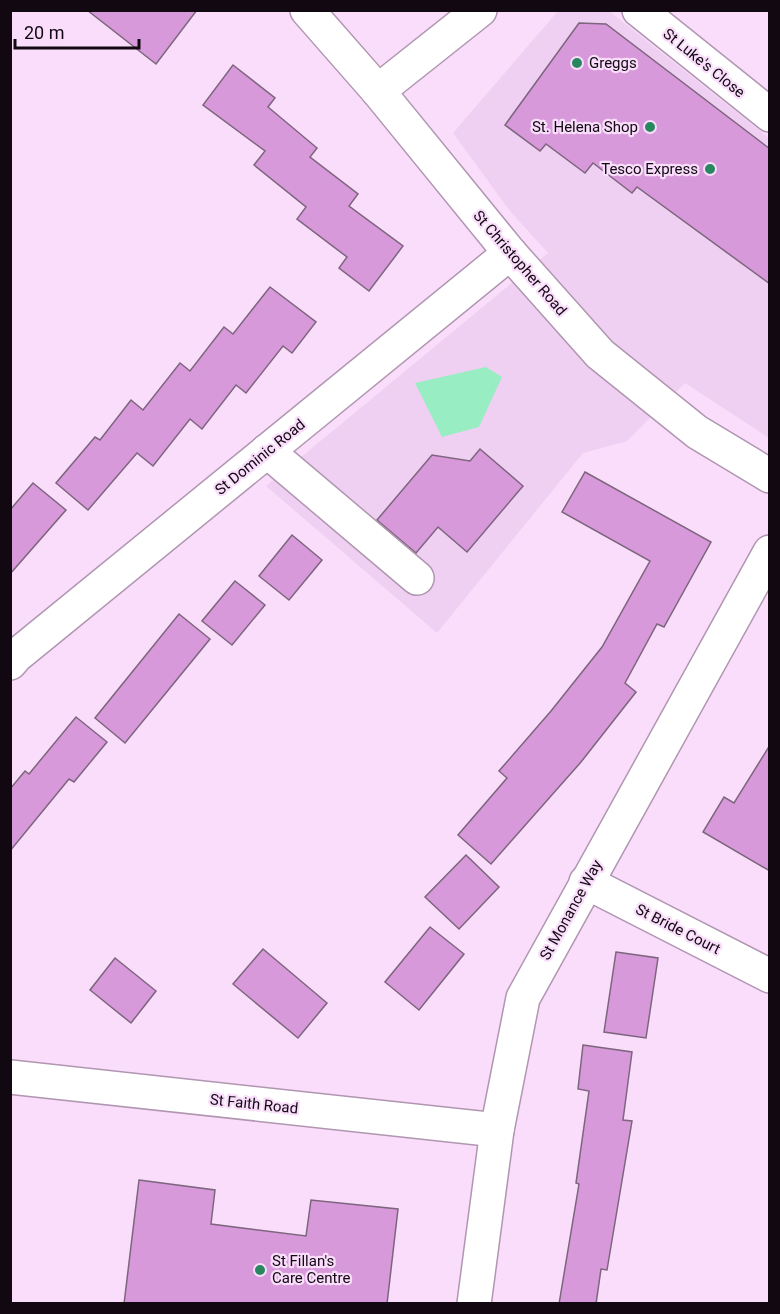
<svg xmlns="http://www.w3.org/2000/svg" width="780" height="1314" font-family="Roboto,sans-serif">
  <rect width="100%" height="100%" fill="#f9ddfa"/>
  <!-- built -->
  <path fill="#f0d0f2" d="M 558,11 L 609,11 L 769,138 L 769,438 L 685,383 L 627,441 L 583,453 L 437,633 L 266,486 L 548,253 L 510,211 L 453,133 Z"/>
  <!-- green -->
  <path fill="#98edc2" d="M 486,367 L 502,377 L 479,427 L 442,437 L 415,383 Z"/>
  <!-- building -->
  <g fill="#d799da" stroke="#7d657e" stroke-width="1.5">
    <path d="M 87,10 L 197,10 L 156,64 Z"/>
    <path d="M 579,23 L 606,24 L 770,149 L 770,284 L 637,187 L 632,193 L 593,163 L 585,173 L 546,144 L 540,151 L 505,125 Z"/>
    <path d="M 233,65 L 275,98 L 268,107 L 317,148 L 310,157 L 358,194 L 349,206 L 403,246 L 369,291 L 339,268 L 347,257 L 297,219 L 306,207 L 254,165 L 265,151 L 203,105 Z"/>
    <path d="M 270,287 L 316,322 L 292,353 L 283,346 L 246,393 L 236,385 L 202,429 L 190,419 L 153,466 L 137,453 L 88,510 L 56,483 L 95,437 L 100,440 L 131,400 L 143,410 L 180,363 L 190,371 L 224,327 L 233,334 Z"/>
    <path d="M 480,449 L 523,486 L 467,552 L 438,527 L 416,553 L 377,520 L 432,455 L 470,461 Z"/>
    <path d="M 585,472 L 711,542 L 664,627 L 657,624 L 625,683 L 636,692 L 581,762 L 491,864 L 458,835 L 507,778 L 499,771 L 551,711 L 602,647 L 650,561 L 562,512 Z"/>
    <path d="M 33,483 L 66,510 L 10,574 L 10,510 Z"/>
    <path d="M 292,535 L 322,560 L 289,600 L 259,576 Z"/>
    <path d="M 235,581 L 265,605 L 232,645 L 202,621 Z"/>
    <path d="M 179,614 L 210,639 L 125,743 L 95,718 Z"/>
    <path d="M 76,717 L 107,742 L 74,782 L 69,779 L 10,851 L 10,789 L 25,771 L 29,774 Z"/>
    <path d="M 770,745 L 770,871 L 703,832 L 724,797 L 734,803 Z"/>
    <path d="M 466,855 L 499,887 L 459,929 L 425,897 Z"/>
    <path d="M 430,927 L 464,954 L 419,1010 L 385,982 Z"/>
    <path d="M 263,949 L 327,1003 L 298,1038 L 233,984 Z"/>
    <path d="M 616,952 L 658,958 L 646,1038 L 604,1032 Z"/>
    <path d="M 115,958 L 156,991 L 131,1023 L 90,990 Z"/>
    <path d="M 583,1045 L 632,1052 L 623,1120 L 632,1121 L 607,1270 L 601,1269 L 596,1304 L 559,1304 L 579,1184 L 576,1183 L 589,1091 L 578,1089 Z"/>
    <path d="M 139,1180 L 215,1190 L 211,1224 L 306,1236 L 311,1200 L 398,1209 L 387,1304 L 124,1304 Z"/>
  </g>
  <g fill="none" stroke-linecap="round" stroke-linejoin="round">
    <defs>
      <g id="minor">
        <path d="M 307,10 L 378,91 L 510,253 L 600,354 L 697,432 L 770,476"/>
        <path d="M 639,10 L 770,115"/>
        <path d="M 378,91 L 480,10"/>
        <path d="M 267,451 L 417,578"/>
        <path d="M 10,663 L 16,656 L 510,253"/>
        <path d="M 586,882 L 770,976"/>
        <path d="M 10,1077 L 497,1130"/>
        <path d="M 474,1304 L 497,1130 L 523,998 L 770,552"/>
      </g>
    </defs>
    <!-- minor casing -->
    <use href="#minor" stroke="#b096b1" stroke-width="36"/>
    <!-- minor -->
    <use href="#minor" stroke="#fff" stroke-width="33"/>
  </g>
  <!-- markers -->
  <g fill="#288760" stroke="#f9ddfa" stroke-width="2">
    <circle cx="577" cy="63" r="6"/>
    <circle cx="650" cy="127" r="6"/>
    <circle cx="710" cy="169" r="6"/>
    <circle cx="260" cy="1270" r="6"/>
  </g>
  <g text-anchor="middle" stroke-width="4.5" stroke-linejoin="round" paint-order="stroke">
    <!-- poi labels -->
    <g font-size="15" fill="#110812" stroke="#f9ddfa" text-anchor="start">
      <text x="589" y="68">Greggs</text>
      <text x="638" y="132" text-anchor="end">St. Helena Shop</text>
      <text x="698" y="174" text-anchor="end">Tesco Express</text>
      <text x="272" y="1266">St Fillan's<tspan x="272" dy="17">Care Centre</tspan></text>
    </g>
    <!-- street labels -->
    <g font-size="15" fill="#110812" stroke="#f9ddfa">
      <text transform="translate(704 63) rotate(39)" y="5">St Luke's Close</text>
      <text transform="translate(520 263) rotate(49)" y="5">St Christopher Road</text>
      <text transform="translate(260 457) rotate(-39)" y="5">St Dominic Road</text>
      <text transform="translate(571 910) rotate(-61)" y="5">St Monance Way</text>
      <text transform="translate(678 929) rotate(27)" y="5">St Bride Court</text>
      <text transform="translate(254 1104) rotate(6)" y="5">St Faith Road</text>
    </g>
  </g>
  <!-- border -->
  <rect width="780" height="1314" fill="none" stroke="#110812" stroke-width="24"/>
  <!-- scale -->
  <path d="M15 39v9h124v-9" fill="none" stroke="#110812" stroke-width="3"/>
  <text x="24" y="39" font-size="18" fill="#110812" stroke="#f9ddfa" stroke-width="4.5" paint-order="stroke">20 m</text>
</svg>
